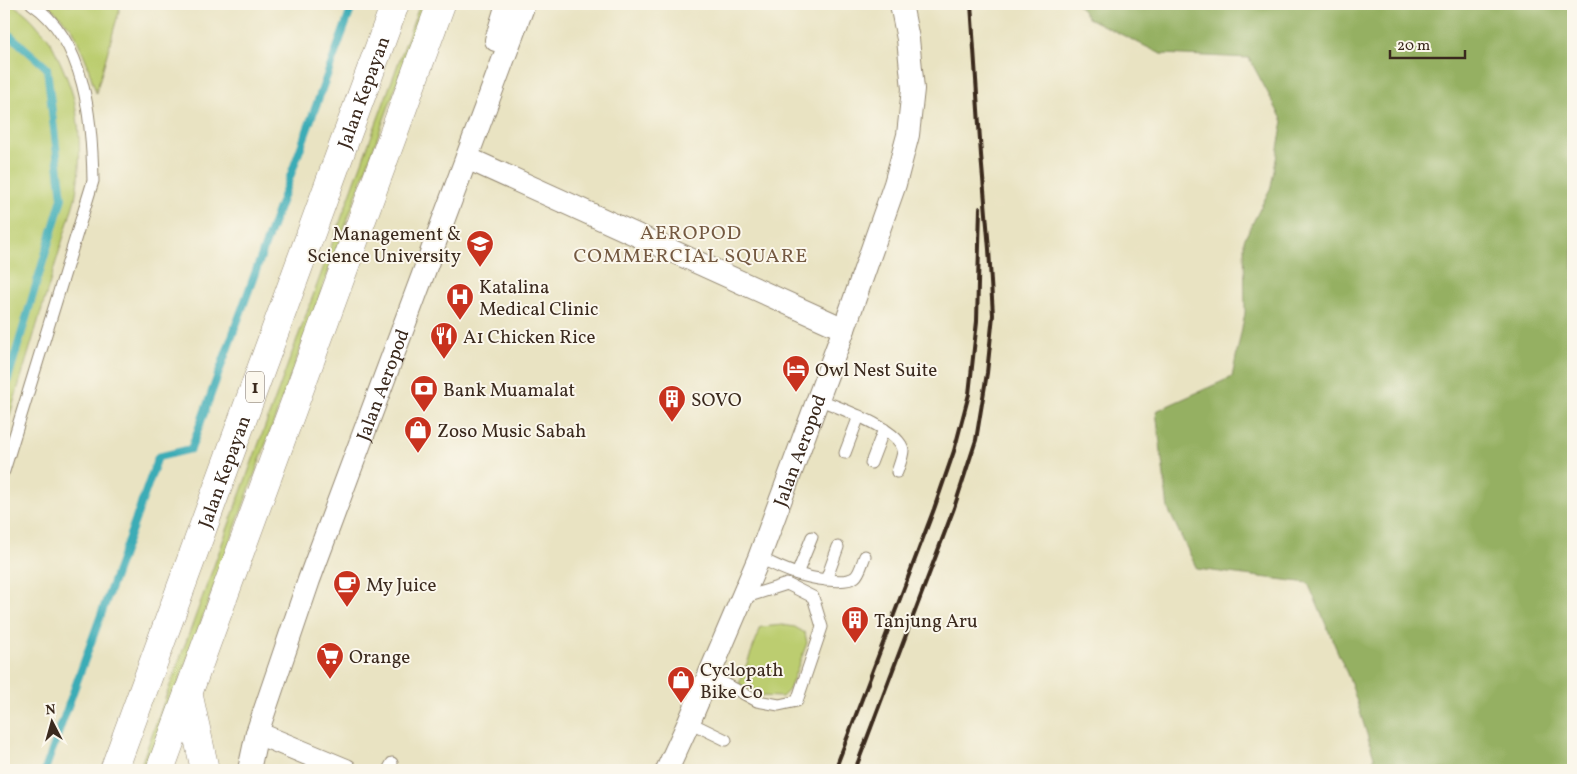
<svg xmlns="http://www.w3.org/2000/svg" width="1577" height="774" font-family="Vollkorn,serif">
  <rect width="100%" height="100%" fill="#fbf7ec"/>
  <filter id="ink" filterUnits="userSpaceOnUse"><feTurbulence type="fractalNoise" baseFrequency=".02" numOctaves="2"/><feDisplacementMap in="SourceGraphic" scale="10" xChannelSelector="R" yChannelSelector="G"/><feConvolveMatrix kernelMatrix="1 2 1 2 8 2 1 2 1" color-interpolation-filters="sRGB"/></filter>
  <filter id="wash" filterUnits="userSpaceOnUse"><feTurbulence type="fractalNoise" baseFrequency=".0096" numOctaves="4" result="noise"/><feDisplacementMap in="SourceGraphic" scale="20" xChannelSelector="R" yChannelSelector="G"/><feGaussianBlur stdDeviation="1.12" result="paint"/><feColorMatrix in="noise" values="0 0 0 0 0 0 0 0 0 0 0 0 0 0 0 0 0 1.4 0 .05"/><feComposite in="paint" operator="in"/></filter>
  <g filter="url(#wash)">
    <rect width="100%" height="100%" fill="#e9e3c2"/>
    <!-- green -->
    <g fill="#bccd6f" stroke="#7c7c46">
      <path d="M 4,4 C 16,4 27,14 35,23 C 39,29 46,34 50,41 C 58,56 72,87 75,104 C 81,135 81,169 75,199 L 4,434 Z"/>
      <path d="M 48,4 L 121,4 L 96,93 L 86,60 L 73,30 Z"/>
      <path d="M 420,4 L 426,4 L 147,770 L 139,770 Z"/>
      <path d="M 783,625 L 795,627 L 805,633 L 807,643 L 789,690 L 782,697 L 758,696 L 739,684 L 761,627 Z"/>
    </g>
    <!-- forest -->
    <path fill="#95b062" stroke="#686d40" d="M 1078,4 L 1573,4 L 1573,770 L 1368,770 L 1374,757 L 1351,683 L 1308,583 L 1197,569 L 1168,509 L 1156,411 L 1232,377 L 1245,313 L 1244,240 L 1271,187 L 1283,121 L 1249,58 L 1161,54 L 1088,18 Z"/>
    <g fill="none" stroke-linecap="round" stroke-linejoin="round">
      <!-- stream -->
      <g stroke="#3bacb6" stroke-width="8">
        <path d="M 4,30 L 47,68 L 62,198 L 4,392"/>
        <path d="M 45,770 L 158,457 L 191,449 L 353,4"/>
      </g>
    </g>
  </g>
  <g filter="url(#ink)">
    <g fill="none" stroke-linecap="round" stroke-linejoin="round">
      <defs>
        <g id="lane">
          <path d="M 818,399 C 837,407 900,429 903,450 C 903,456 899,466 897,472"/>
          <path d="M 845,453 L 859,416"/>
          <path d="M 871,463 L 884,429"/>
          <path d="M 4,471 L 93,181 C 92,121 86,41 32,4"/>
          <path d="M 759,558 C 772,563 785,571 798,574 C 810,578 845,585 855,577 C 860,573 862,563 865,556"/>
          <path d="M 797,574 L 812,537"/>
          <path d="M 826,580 L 838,547"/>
          <path d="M 709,675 L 757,701 L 779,705 L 797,701 L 822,627 L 813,597 L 787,584 L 743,598"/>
          <path d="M 689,722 L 726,740"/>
          <path d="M 388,770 L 392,763"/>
        </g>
        <g id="street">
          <path d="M 496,40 L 507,4"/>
          <path d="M 467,158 L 844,329"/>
          <path d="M 257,733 L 346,770"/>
          <path id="s1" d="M 249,770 L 257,733 L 309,580 L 524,4"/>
          <path id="s2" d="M 667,770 L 689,722 L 759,558 L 844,329 L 895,184 L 908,135 L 913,89 L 908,39 L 901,4"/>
        </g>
        <g id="highway">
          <path d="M 188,692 L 205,770"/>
          <path id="s3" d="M 114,770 L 395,4"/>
          <path d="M 160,770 L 441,4"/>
        </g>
      </defs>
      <!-- lane casing -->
      <use href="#lane" stroke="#928670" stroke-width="13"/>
      <!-- street casing -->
      <use href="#street" stroke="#928670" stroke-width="24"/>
      <!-- highway casing -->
      <use href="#highway" stroke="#928670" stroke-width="29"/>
      <!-- lane -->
      <use href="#lane" stroke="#fff" stroke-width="11"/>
      <!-- street -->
      <use href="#street" stroke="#fff" stroke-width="22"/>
      <!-- highway -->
      <use href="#highway" stroke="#fff" stroke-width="28"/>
      <!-- rail -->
      <g stroke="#3b2a1e" stroke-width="4">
        <path d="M 835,770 L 934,509 L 954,451 L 969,394 L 977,321 L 980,208"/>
        <path d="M 855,770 L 954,508 L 976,440 L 987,373 L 993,315 L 989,249 L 981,155 L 971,4"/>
      </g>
    </g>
  </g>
  <!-- icons -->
  <defs>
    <symbol id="university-pin" viewBox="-11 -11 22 30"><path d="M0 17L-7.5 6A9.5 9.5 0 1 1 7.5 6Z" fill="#c8321e" stroke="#fbf7ec"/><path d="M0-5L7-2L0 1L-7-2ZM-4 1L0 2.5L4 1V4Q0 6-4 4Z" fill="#fff"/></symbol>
    <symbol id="hospital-pin" viewBox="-11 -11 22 30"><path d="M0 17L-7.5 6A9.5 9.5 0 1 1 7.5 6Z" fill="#c8321e" stroke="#fbf7ec"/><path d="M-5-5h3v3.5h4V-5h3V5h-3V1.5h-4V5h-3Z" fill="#fff"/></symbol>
    <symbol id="restaurant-pin" viewBox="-11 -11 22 30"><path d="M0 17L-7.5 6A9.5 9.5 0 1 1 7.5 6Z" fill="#c8321e" stroke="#fbf7ec"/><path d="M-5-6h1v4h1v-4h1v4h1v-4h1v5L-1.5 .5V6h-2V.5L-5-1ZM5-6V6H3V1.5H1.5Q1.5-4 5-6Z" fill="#fff"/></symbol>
    <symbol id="hotel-pin" viewBox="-11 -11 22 30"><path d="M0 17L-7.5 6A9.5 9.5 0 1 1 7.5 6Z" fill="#c8321e" stroke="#fbf7ec"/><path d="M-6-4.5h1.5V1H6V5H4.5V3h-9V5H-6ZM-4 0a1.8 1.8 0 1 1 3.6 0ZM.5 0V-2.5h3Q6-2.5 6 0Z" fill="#fff"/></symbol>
    <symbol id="bank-pin" viewBox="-11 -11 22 30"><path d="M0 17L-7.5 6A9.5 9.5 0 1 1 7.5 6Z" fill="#c8321e" stroke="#fbf7ec"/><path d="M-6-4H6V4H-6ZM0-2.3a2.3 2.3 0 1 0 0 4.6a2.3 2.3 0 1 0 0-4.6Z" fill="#fff"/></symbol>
    <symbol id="building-pin" viewBox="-11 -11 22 30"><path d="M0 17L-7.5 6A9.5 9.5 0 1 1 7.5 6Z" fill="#c8321e" stroke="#fbf7ec"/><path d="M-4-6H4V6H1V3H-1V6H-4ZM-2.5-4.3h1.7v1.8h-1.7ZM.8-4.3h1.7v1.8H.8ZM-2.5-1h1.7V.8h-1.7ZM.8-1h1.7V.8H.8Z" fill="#fff"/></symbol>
    <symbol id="shop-pin" viewBox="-11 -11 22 30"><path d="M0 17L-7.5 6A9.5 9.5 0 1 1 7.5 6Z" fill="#c8321e" stroke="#fbf7ec"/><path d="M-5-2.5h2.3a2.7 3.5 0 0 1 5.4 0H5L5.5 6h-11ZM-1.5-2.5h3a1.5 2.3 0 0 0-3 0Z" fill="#fff"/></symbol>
    <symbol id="cafe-pin" viewBox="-11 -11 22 30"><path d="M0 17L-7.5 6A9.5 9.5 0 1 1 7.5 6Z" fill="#c8321e" stroke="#fbf7ec"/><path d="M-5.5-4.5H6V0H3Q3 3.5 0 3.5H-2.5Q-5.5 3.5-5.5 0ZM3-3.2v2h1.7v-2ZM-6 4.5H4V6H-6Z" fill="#fff"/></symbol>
    <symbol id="supermarket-pin" viewBox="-11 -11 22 30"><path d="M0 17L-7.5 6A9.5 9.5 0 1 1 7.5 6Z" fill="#c8321e" stroke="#fbf7ec"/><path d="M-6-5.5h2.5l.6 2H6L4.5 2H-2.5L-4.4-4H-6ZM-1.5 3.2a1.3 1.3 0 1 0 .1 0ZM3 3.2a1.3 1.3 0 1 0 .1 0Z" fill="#fff"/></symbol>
  </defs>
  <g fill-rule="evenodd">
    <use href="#university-pin" x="464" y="228" width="32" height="43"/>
    <use href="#hospital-pin" x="444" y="281" width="32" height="43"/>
    <use href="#restaurant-pin" x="428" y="320" width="32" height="43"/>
    <use href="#hotel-pin" x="780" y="353" width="32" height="43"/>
    <use href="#bank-pin" x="408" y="373" width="32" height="43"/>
    <use href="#building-pin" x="656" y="383" width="32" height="43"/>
    <use href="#shop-pin" x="402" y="414" width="32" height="43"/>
    <use href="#cafe-pin" x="331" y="568" width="32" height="43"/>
    <use href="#building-pin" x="839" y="604" width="32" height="43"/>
    <use href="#supermarket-pin" x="314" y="640" width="32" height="43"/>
    <use href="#shop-pin" x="665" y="664" width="32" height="43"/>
  </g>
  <g text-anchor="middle" stroke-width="4" stroke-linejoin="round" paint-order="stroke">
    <!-- shield labels -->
    <rect fill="#fbf7ec" stroke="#75685c" stroke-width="1" x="246" y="371.5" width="18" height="31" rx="4"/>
    <g font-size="18" font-weight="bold" fill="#3b2a1e">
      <text x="255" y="393">1</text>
    </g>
    <!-- street labels -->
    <g font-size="19" fill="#3b2a1e" stroke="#fbf7ec">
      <text dy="7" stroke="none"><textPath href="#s3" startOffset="722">Jalan Kepayan</textPath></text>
      <text dy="7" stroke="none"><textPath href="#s1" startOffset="408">Jalan Aeropod</textPath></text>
      <text dy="7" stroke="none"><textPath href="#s2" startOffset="346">Jalan Aeropod</textPath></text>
      <text dy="7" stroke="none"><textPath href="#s3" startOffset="318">Jalan Kepayan</textPath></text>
    </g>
    <!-- poi labels -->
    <g font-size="19" fill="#3b2a1e" stroke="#fbf7ec" text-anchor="start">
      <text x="461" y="240" text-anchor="end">Management &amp;<tspan x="461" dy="22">Science University</tspan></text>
      <text x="479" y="293">Katalina<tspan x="479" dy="22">Medical Clinic</tspan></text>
      <text x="463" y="343">A1 Chicken Rice</text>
      <text x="815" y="376">Owl Nest Suite</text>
      <text x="443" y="396">Bank Muamalat</text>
      <text x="691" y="406">SOVO</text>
      <text x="437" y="437">Zoso Music Sabah</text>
      <text x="366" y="591">My Juice</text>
      <text x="874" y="627">Tanjung Aru</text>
      <text x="349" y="663">Orange</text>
      <text x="700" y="676">Cyclopath<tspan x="700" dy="22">Bike Co</tspan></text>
    </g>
    <!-- neighbourhood labels -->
    <g font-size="20" letter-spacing="1" fill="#745941" stroke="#fbf7ec">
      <text x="691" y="239">AEROPOD<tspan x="691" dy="23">COMMERCIAL SQUARE</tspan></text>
    </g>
  </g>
  <!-- margin -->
  <rect width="1577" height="774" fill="none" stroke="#fbf7ec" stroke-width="20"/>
  <!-- north arrow -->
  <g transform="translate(52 722) rotate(354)" stroke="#fbf7ec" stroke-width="4" paint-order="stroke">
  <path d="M0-4L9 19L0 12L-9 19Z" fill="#3b2a1e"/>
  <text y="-8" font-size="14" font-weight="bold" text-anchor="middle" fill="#3b2a1e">N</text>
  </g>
  <!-- scale -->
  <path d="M1390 50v8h75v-8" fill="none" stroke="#3b2a1e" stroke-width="2.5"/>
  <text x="1397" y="50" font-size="15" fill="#3b2a1e" stroke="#fbf7ec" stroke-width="4" paint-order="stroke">20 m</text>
</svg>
